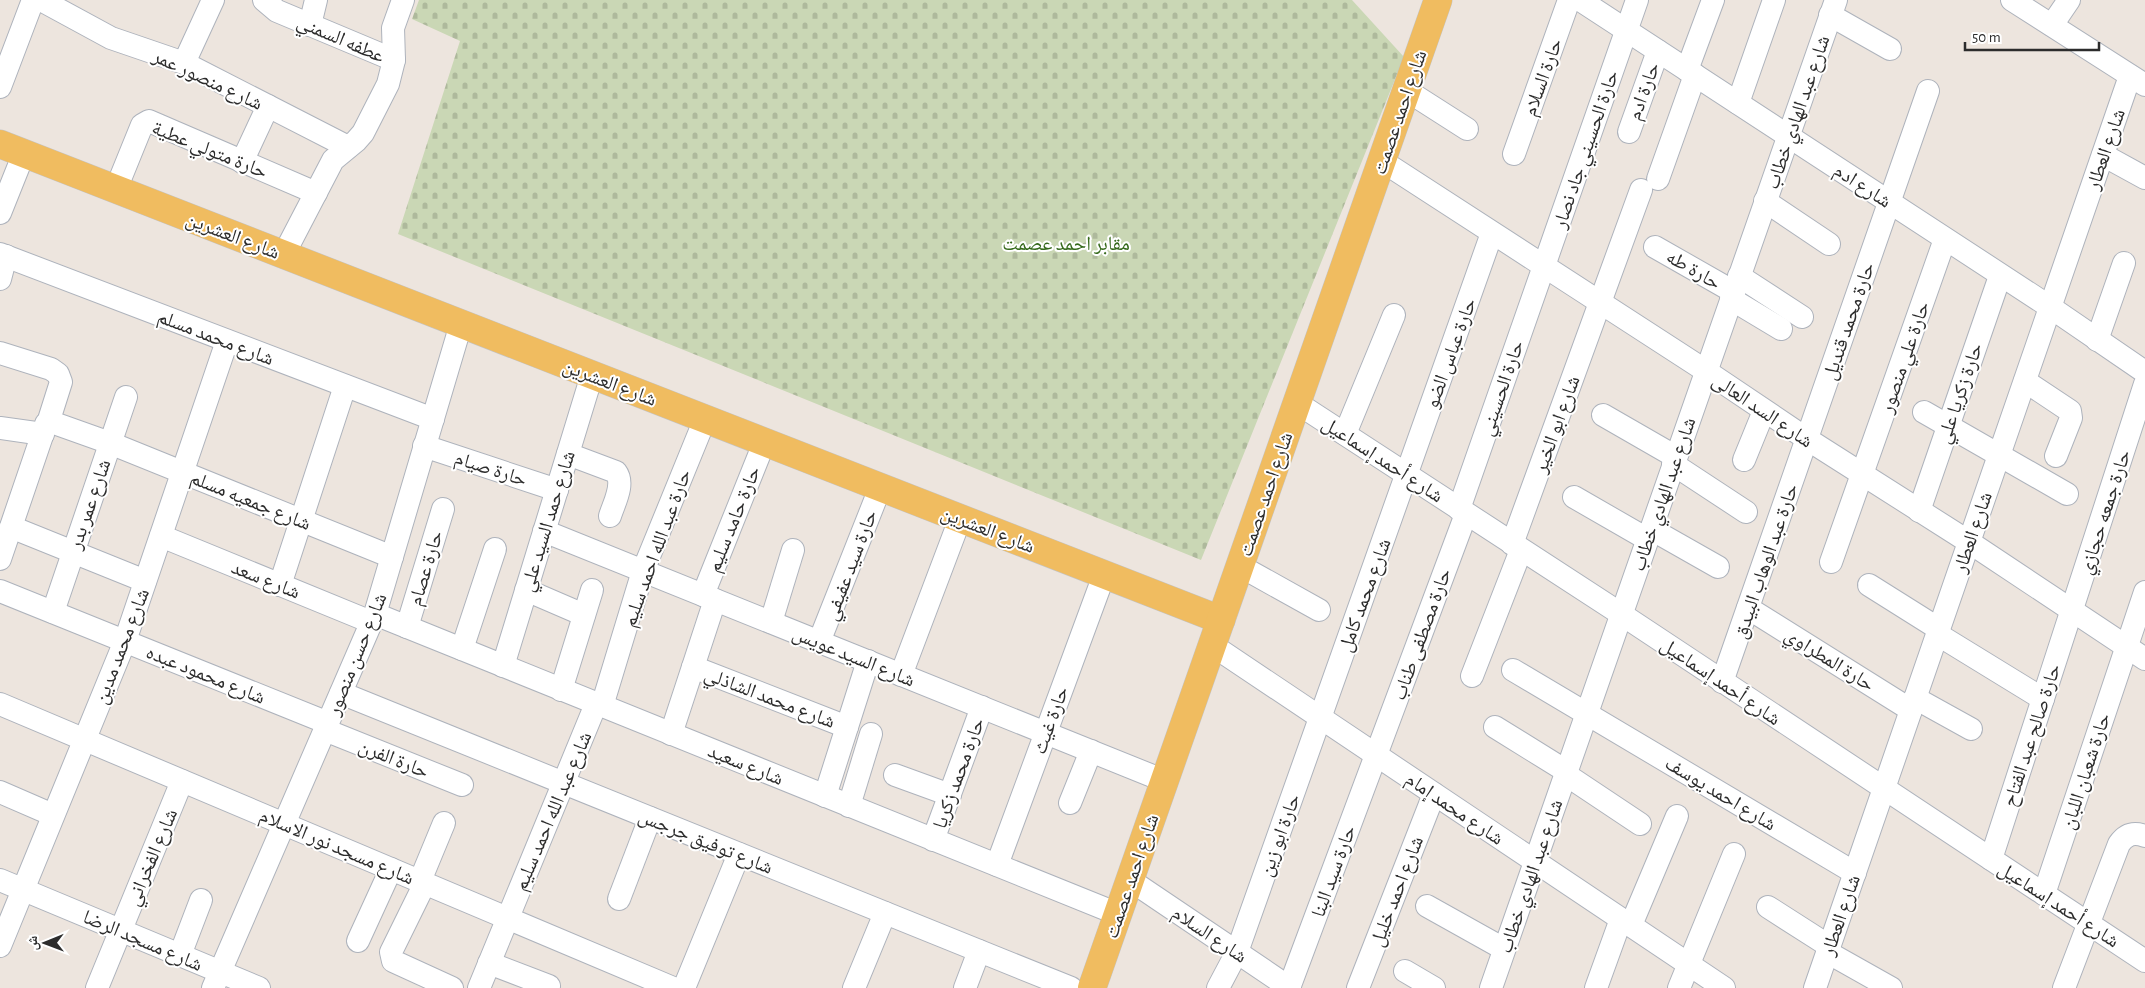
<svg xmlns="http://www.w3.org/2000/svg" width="2145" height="988" font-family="'Alegreya Sans','Noto Naskh Arabic',sans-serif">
  <defs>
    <pattern id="cemetery-stones" width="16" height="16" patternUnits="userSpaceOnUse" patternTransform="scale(1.25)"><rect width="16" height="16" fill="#cad7b5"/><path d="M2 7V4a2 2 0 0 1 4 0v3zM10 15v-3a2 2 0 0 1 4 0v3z" fill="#aeb99c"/></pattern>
  </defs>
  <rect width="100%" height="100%" fill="#ede5de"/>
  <!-- cemetery -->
  <path fill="url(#cemetery-stones)" d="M 419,0 L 1352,0 L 1404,57 L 1201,560 L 398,234 L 460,41 L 412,19 Z"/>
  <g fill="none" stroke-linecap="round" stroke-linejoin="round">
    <defs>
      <g id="minor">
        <path d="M 41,0 L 111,38 L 184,63 L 348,147"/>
        <path d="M 264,0 L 277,11 L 394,60"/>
        <path d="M 1580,0 L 2050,307 L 2145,372"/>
        <path d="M 2012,0 L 2145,85"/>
        <path d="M 1830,15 L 1890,49"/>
        <path d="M 310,25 L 316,0"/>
        <path d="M 2052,25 L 2069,0"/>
        <path d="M 184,63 L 213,0"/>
        <path d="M 1687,70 L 1713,0"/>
        <path d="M 0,87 L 33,0"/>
        <path d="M 1406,90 L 1467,129"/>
        <path d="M 1738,103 L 1774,0"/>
        <path d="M 1629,132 L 1658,51"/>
        <path d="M 1514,154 L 1569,0"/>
        <path d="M 2103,155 L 2145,178"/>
        <path d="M 1382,161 L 1706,371 L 1807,439 L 1969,542 L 2145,659"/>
        <path d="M 242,162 L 268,106"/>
        <path d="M 1658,179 L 1695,75"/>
        <path d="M 116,189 L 142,125 L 149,121 L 316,193"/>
        <path d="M 1765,201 L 1829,244"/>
        <path d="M 0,213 L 24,153"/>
        <path d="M 1655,247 L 1734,292"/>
        <path d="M 0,254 L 433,419"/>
        <path d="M 284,254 L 333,160 L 356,141 L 363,133 L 388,84 L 394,60 L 393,28 L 403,0"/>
        <path d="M 1739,276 L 1802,317"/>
        <path d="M 0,279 L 6,256"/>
        <path d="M 1731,299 L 1781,329"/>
        <path d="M 2097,340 L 2124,263"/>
        <path d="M 0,353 L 51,369 L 58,374 L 61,382 L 48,423"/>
        <path d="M 2025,381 L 2070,411 L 2071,418 L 2056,456"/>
        <path d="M 1297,403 L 1621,614 L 2145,961"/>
        <path d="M 1924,412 L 2067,494"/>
        <path d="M 1603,415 L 1676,457"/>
        <path d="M 0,428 L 43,434"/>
        <path d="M 1345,434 L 1394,315"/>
        <path d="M 424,446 L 557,490"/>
        <path d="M 568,454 L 616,472 C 625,484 614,503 610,516"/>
        <path d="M 1744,460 L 1764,411"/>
        <path d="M 1673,464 L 1746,512"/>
        <path d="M 1574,497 L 1647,539"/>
        <path d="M 1459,509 L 1637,0"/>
        <path d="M 1919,511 L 2000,276"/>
        <path d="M 11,527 L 145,581"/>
        <path d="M 1651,529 L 1718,567"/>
        <path d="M 544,531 L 1165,781"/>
        <path d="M 161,536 L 371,622"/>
        <path d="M 1512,544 L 1641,190"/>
        <path d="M 0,559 L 46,424 L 51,422 L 110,443 L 392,557"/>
        <path d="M 1831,562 L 1945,239"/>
        <path d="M 1240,566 L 1319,610"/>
        <path d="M 280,585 L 345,386"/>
        <path d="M 1869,585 L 1939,629"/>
        <path d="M 526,590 L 584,615"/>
        <path d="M 0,591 L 328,723"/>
        <path d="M 703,595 L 764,443"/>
        <path d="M 1748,608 L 1911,710"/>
        <path d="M 53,612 L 126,397"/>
        <path d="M 375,614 L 1118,914"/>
        <path d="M 771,622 L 793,550"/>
        <path d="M 407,627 L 443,509"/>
        <path d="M 1937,634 L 2043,699"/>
        <path d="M 819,642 L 880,488"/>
        <path d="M 1212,645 L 1724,988"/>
        <path d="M 462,649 L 495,549"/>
        <path d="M 503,666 L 592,375"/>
        <path d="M 693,667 L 847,727"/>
        <path d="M 1513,670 L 1855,873"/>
        <path d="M 901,675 L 960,519"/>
        <path d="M 1472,676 L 1521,550"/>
        <path d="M 1722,682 L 1928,91"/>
        <path d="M 561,690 L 592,590"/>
        <path d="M 341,693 L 1071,988"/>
        <path d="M 1915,698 L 1971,729"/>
        <path d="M 0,704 L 673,988"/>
        <path d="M 602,706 L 643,571 L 705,419"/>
        <path d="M 1495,727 L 1566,771"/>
        <path d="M 325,730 L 462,785"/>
        <path d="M 671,734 L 715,600"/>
        <path d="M 1565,774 L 1640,824"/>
        <path d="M 895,775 L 950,795"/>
        <path d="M 0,792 L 53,815"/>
        <path d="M 825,796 L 868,661"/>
        <path d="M 1070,803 L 1091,751"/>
        <path d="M 849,806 L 871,734"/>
        <path d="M 933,840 L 982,707"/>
        <path d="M 1991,859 L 2145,384"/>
        <path d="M 997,865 L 1104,575"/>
        <path d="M 0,880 L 259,988"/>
        <path d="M 1130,880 L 1290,988"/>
        <path d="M 420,881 L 444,823"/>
        <path d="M 425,883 L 391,952 L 393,961 L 452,988"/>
        <path d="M 2044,894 L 2145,592"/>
        <path d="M 619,899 L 650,818"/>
        <path d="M 1427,906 L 1504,949"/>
        <path d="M 1768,907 L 1829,946"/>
        <path d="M 1631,925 L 1677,816"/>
        <path d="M 358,941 L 391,869"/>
        <path d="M 0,946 L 125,641 L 227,341"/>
        <path d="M 1827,952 L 1891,988"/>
        <path d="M 180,955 L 201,900"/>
        <path d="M 489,963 L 549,986"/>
        <path d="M 1405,971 L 1434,988"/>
        <path d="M 97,988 L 182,781"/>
        <path d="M 213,988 L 375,614 L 461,324"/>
        <path d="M 479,988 L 596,704"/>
        <path d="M 684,988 L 739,854"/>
        <path d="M 854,988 L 885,913"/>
        <path d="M 965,988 L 979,951"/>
        <path d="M 1218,988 L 1237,952 L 1492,233"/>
        <path d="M 1289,988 L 1466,514"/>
        <path d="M 1358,988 L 1434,794"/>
        <path d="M 1491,988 L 1836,0"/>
        <path d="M 1596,988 L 1621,919"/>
        <path d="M 1679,988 L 1734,854"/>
        <path d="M 1815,988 L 2130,76"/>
        <path d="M 2064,988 L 2119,844 C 2126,834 2134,832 2145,836"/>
      </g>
      <g id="major">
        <path d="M 0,144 L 1221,620"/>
        <path d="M 1092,988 L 1438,0"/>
      </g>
    </defs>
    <!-- minor casing -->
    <use href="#minor" stroke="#aeb3bc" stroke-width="24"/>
    <!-- major casing -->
    <use href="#major" stroke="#c4c4c4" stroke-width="29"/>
    <!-- minor -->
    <use href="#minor" stroke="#fff" stroke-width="22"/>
    <!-- major -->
    <use href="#major" stroke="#f0bc60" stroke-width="28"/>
  </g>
  <g text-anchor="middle" stroke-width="4" stroke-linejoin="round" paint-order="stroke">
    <!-- street labels -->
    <g font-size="20" fill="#2c2c2c" stroke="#fff">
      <text transform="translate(341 38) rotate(23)" y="7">عطفه السمني</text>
      <text transform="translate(1542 77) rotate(-70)" y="7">حارة السلام</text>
      <text transform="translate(208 79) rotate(25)" y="7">شارع منصور عمر</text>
      <text transform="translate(1643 91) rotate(-70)" y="7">حارة ادم</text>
      <text transform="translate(1399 112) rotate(-71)" y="7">شارع احمد عصمت</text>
      <text transform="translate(1797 112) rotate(-71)" y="7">شارع عبد الهادي خطاب</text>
      <text transform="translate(210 149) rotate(22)" y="7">حارة متولي عطية</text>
      <text transform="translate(1585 149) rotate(-71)" y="7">حارة الحسيني جاد نصار</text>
      <text transform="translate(2105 149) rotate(-71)" y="7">شارع العطار</text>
      <text transform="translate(1863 185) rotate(33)" y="7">شارع ادم</text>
      <text transform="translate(233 235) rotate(21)" y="7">شارع العشرين</text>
      <text transform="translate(1694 269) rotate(30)" y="7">حارة طه</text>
      <text transform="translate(1848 321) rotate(-71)" y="7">حارة محمد قنديل</text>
      <text transform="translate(216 337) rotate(21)" y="7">شارع محمد مسلم</text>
      <text transform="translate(1450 353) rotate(-70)" y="7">حارة عباس الضو</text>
      <text transform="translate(1904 357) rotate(-71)" y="7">حارة علي منصور</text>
      <text transform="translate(610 382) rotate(21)" y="7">شارع العشرين</text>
      <text transform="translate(1501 388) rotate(-71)" y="7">حارة الحسيني</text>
      <text transform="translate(1959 393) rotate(-71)" y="7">حارة زكريا علي</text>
      <text transform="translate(1763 410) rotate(34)" y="7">شارع السد العالى</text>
      <text transform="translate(1556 424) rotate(-70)" y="7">شارع ابو الخير</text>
      <text transform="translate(1383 459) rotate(33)" y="7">شارع أحمد إسماعيل</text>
      <text transform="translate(491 468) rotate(18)" y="7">حارة صيام</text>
      <text transform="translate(1265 494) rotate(-71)" y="7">شارع احمد عصمت</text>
      <text transform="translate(1663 494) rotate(-71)" y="7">شارع عبد الهادي خطاب</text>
      <text transform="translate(251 500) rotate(22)" y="7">شارع جمعيه مسلم</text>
      <text transform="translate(89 504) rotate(-71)" y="7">شارع عمر بدر</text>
      <text transform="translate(2104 512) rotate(-72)" y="7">حارة جمعه حجازي</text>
      <text transform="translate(733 519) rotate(-68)" y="7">حارة حامد سليم</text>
      <text transform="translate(547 521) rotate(-73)" y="7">شارع حمد السيد علي</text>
      <text transform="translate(988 529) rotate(21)" y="7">شارع العشرين</text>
      <text transform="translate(1972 532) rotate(-71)" y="7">شارع العطار</text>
      <text transform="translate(656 548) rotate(-70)" y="7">حارة عبد الله احمد سليم</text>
      <text transform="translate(1765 561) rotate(-71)" y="7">حارة عبد الوهاب البيدق</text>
      <text transform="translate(850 565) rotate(-69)" y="7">حارة سيد عفيفي</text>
      <text transform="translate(425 568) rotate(-73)" y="7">حارة عصام</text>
      <text transform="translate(266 579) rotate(22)" y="7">شارع سعد</text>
      <text transform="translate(1364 595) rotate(-70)" y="7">شارع محمد كامل</text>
      <text transform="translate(1421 634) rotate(-70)" y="7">حارة مصطفى طناب</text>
      <text transform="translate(121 646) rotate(-69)" y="7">شارع محمد مدين</text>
      <text transform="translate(356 654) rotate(-68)" y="7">شارع حسن منصور</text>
      <text transform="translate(854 656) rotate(22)" y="7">شارع السيد عويس</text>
      <text transform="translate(1830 659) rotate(32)" y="7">حارة المطراوي</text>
      <text transform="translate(206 674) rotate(22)" y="7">شارع محمود عبده</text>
      <text transform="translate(1721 681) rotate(34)" y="7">شارع أحمد إسماعيل</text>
      <text transform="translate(770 697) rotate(21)" y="7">شارع محمد الشاذلي</text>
      <text transform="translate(1050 720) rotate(-70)" y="7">حارة غيث</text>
      <text transform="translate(2031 735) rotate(-72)" y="7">حارة صالح عبد الفتاح</text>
      <text transform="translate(394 758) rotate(22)" y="7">حارة الفرن</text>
      <text transform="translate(746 764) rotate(22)" y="7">شارع سعيد</text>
      <text transform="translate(2085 771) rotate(-72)" y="7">حارة شعبان اللبان</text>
      <text transform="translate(958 773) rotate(-70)" y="7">حارة محمد زكريا</text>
      <text transform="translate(1721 793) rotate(31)" y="7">شارع احمد يوسف</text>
      <text transform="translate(1455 808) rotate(34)" y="7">شارع محمد إمام</text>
      <text transform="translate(552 811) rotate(-67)" y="7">شارع عبد الله احمد سليم</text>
      <text transform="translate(1279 835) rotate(-70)" y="7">حارة ابو زين</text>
      <text transform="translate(706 841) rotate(22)" y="7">شارع توفيق جرجس</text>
      <text transform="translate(337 846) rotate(23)" y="7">شارع مسجد نور الاسلام</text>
      <text transform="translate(151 857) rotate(-67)" y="7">شارع الفخراني</text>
      <text transform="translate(1333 871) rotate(-70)" y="7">حارة سيد البنا</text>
      <text transform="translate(1131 876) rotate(-71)" y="7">شارع احمد عصمت</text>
      <text transform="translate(1530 876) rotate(-71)" y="7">شارع عبد الهادي خطاب</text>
      <text transform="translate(1396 891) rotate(-69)" y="7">شارع احمد خليل</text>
      <text transform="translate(2059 904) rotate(33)" y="7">شارع أحمد إسماعيل</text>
      <text transform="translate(1840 915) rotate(-71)" y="7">شارع العطار</text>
      <text transform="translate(1210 934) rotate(34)" y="7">شارع السلام</text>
      <text transform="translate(143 940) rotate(23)" y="7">شارع مسجد الرضا</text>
    </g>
    <!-- park labels -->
    <g font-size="20" fill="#35691b" stroke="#fff">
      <text x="1066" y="250">مقابر احمد عصمت</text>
    </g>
  </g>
  <!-- north arrow -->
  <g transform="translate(45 943) rotate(269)" stroke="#ffffff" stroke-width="4" paint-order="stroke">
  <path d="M0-4L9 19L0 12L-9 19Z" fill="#2c2c2c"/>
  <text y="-8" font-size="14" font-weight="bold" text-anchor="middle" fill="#2c2c2c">ش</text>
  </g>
  <!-- scale -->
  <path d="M1965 42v8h134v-8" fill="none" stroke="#2c2c2c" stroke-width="2.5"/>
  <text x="1972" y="42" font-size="15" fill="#2c2c2c" stroke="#ffffff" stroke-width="4" paint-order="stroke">50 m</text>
</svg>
